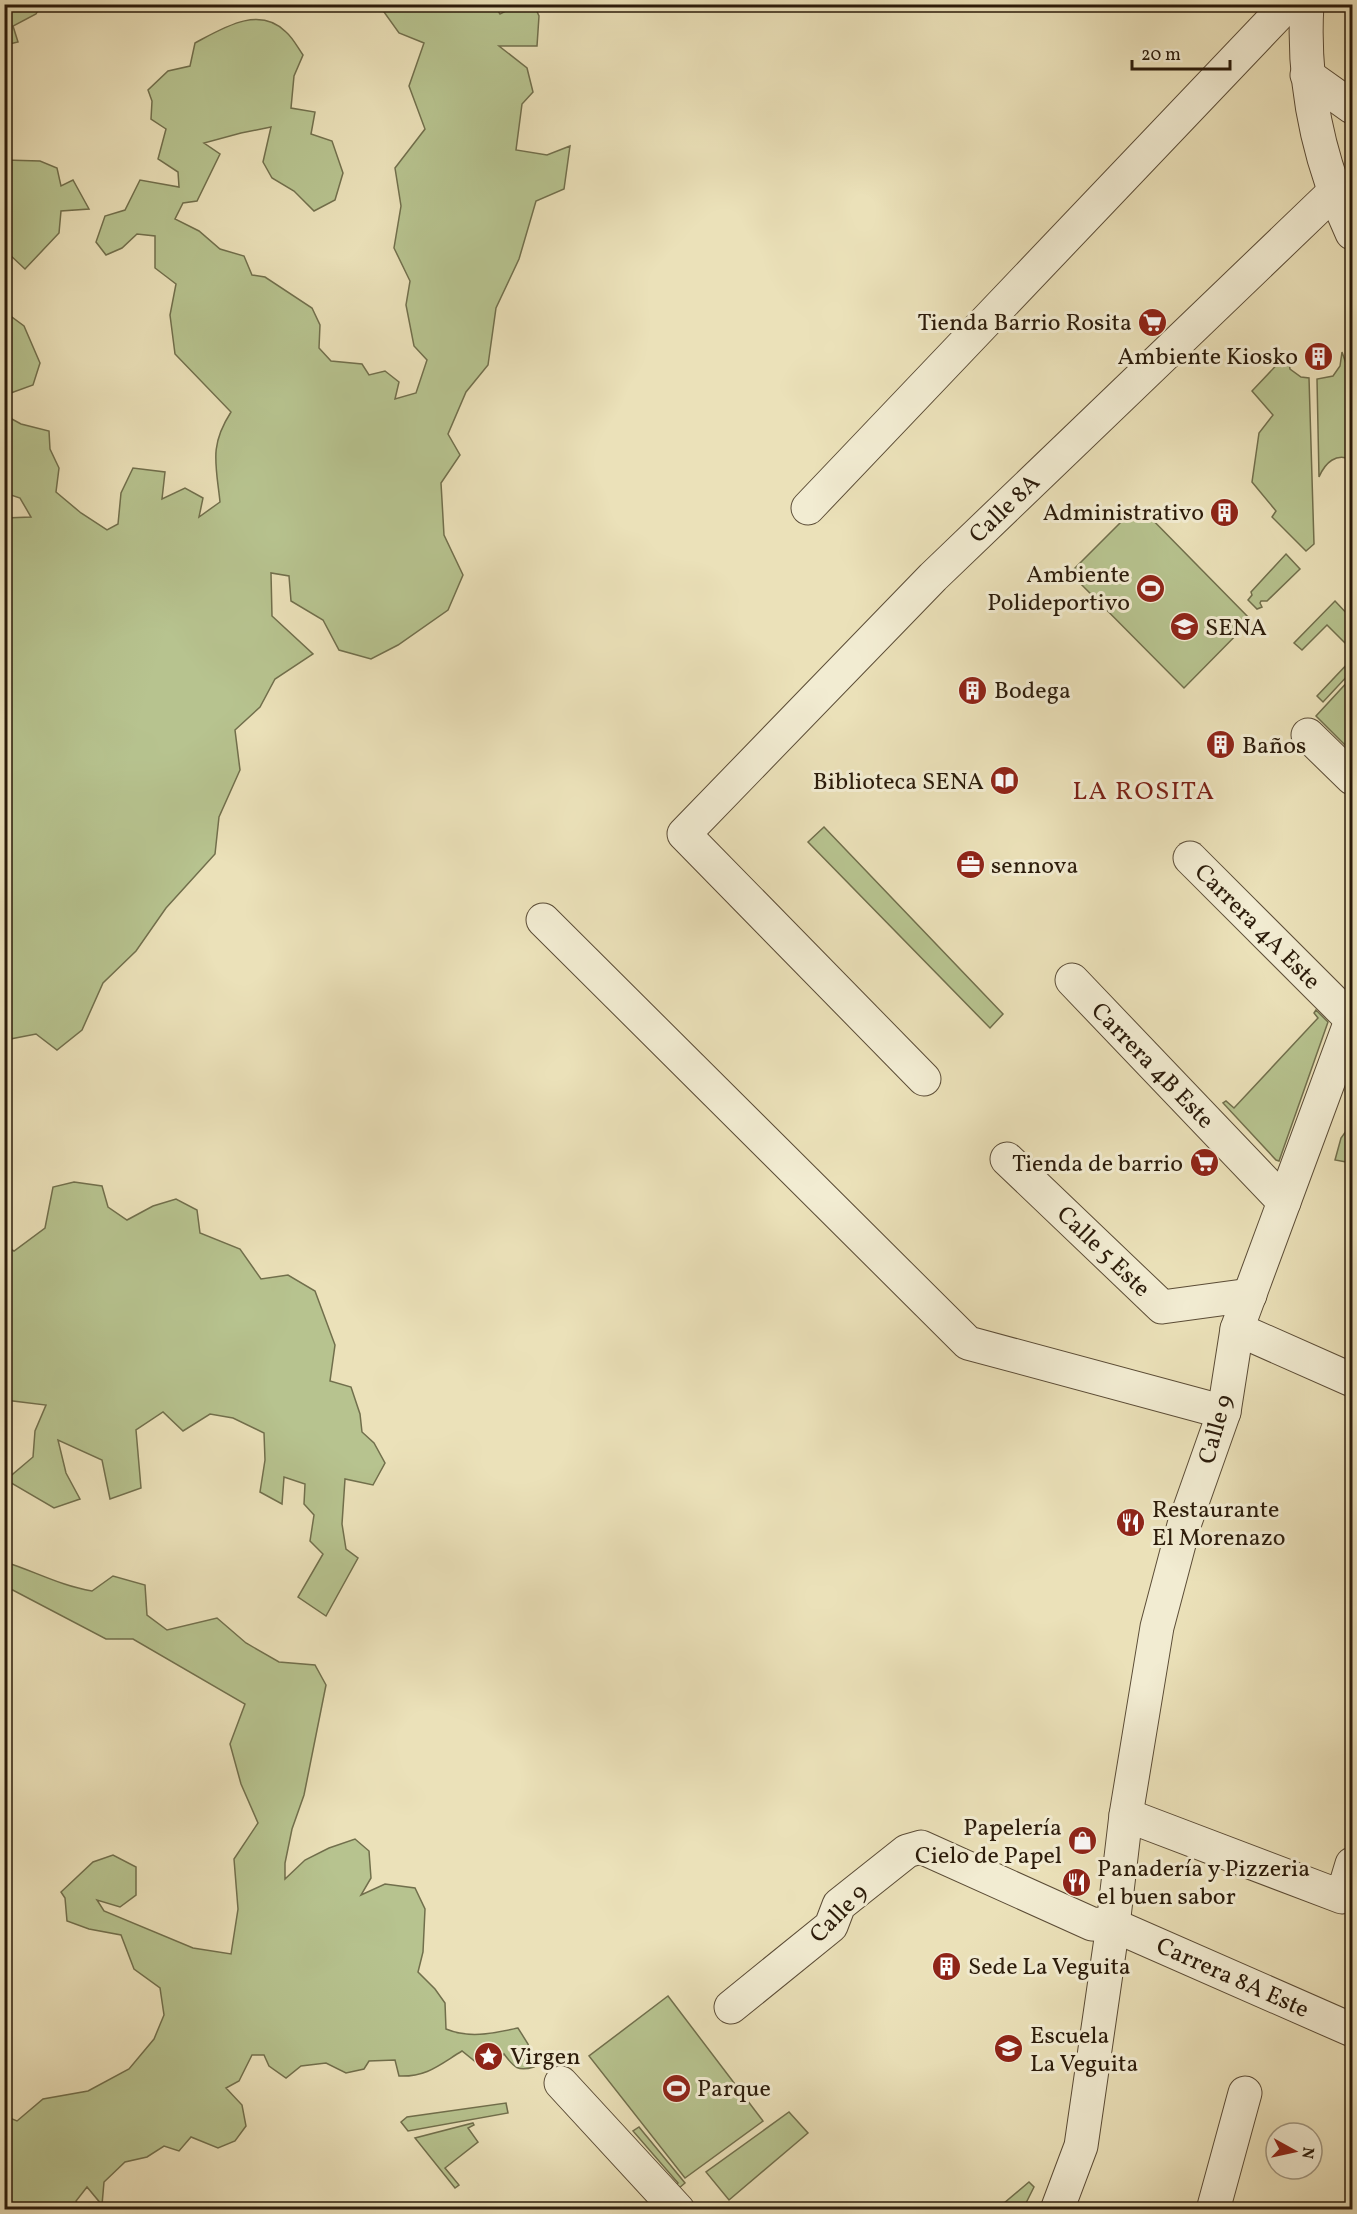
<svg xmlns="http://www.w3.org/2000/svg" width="1357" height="2214" font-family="Vollkorn,serif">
  <rect width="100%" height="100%" fill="#ebe1b9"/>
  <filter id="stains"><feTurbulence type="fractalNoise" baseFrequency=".00333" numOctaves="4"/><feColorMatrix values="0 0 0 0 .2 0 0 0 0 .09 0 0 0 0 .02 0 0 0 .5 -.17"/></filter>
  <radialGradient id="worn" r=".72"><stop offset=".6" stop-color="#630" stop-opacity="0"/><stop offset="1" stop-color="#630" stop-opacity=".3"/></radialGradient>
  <!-- green -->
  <g fill="#b7c38f" stroke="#716f4c" stroke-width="1.5">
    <path d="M 5,4 L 41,5 L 36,14 L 13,26 L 18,42 L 5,45 Z"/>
    <path d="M 379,5 L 494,5 L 500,14 L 518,5 L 534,5 L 539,16 L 537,46 L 499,46 L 527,68 L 533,92 L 522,104 L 516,150 L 547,155 L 570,146 L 564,189 L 536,201 L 519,259 L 496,308 L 488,365 L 466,392 L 448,434 L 460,455 L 441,483 L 444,535 L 463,575 L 448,610 L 398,645 L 371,659 L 339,650 L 323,620 L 291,601 L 289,576 L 271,573 L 272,616 L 313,654 L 275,679 L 260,707 L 235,730 L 240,770 L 219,817 L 215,854 L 166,908 L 136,951 L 103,983 L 82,1030 L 57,1050 L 36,1034 L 5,1040 L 5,518 L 31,517 L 20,498 L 5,493 L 5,312 L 24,326 L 40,363 L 33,385 L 8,394 L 10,418 L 21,424 L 49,431 L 50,449 L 59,468 L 56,492 L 81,513 L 107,530 L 118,524 L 121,493 L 133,468 L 165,472 L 162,499 L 185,488 L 203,498 L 199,517 L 220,502 C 216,464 209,446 231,412 L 175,354 L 170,315 L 176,284 L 155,268 L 155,236 L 137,234 L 122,248 L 106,255 L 96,242 L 105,216 L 125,210 L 140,180 L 179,187 L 178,172 L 158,159 L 166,129 L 151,119 L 152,101 L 148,90 L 168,71 L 190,66 L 195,43 C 223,28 259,5 286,32 C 293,38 298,48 303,55 L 294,76 L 291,108 L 315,112 L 311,134 L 332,141 L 343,173 L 335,200 L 314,211 L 294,191 L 272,178 L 263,162 L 271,127 L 241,133 L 204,143 L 220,154 L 197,201 L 183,203 L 175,219 L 199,231 L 220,249 L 244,256 L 252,275 L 265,277 L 312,308 L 320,325 L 319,348 L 331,361 L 362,364 L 369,375 L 385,371 L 399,382 L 395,399 L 416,393 L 427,360 L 414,346 L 406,305 L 410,281 L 394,248 L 401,206 L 395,168 L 425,129 L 409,86 L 424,43 L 399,33 Z"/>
    <path d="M 5,160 L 40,161 L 57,168 L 61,186 L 73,180 L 89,209 L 61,211 L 59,233 L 25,269 L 10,255 L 8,243 L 5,245 Z"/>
    <path d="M 1342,352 L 1352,381 L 1352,460 C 1336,452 1325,463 1319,477 L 1317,379 L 1333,376 L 1340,366 Z"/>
    <path d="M 1287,354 L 1290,369 L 1301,377 L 1309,378 L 1314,544 L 1306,551 L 1272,517 L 1276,511 L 1252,482 L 1259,433 L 1273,415 L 1252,391 Z"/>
    <path d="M 1138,505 L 1251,620 L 1184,688 L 1070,573 Z"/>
    <path d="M 1286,554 L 1300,569 L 1267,601 L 1261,601 L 1260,603 L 1262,607 L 1257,609 L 1248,600 L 1252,595 L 1251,592 Z"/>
    <path d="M 1335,601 L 1352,619 L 1352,650 L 1327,625 L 1302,650 L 1294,643 Z"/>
    <path d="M 1352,659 L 1352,671 L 1323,702 L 1317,696 Z"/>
    <path d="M 1352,677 L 1352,752 L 1316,716 Z"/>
    <path d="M 824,827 L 1003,1014 L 990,1028 L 808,842 Z"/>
    <path d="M 1316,1010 L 1328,1022 L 1279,1161 L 1276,1160 L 1223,1103 L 1226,1101 L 1234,1108 L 1318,1018 L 1314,1013 Z"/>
    <path d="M 1352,1102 L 1352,1163 L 1335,1160 L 1341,1138 L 1352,1123 L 1350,1106 Z"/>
    <path d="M 74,1182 L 102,1186 L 108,1207 L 127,1220 L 153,1206 L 176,1199 L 197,1210 L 200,1233 L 240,1249 L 261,1279 L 288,1275 L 315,1291 L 335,1345 L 330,1381 L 351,1387 L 360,1414 L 362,1432 L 374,1443 L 385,1463 L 373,1485 L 345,1479 L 342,1524 L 346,1549 L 358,1558 L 326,1616 L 298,1597 L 323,1554 L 310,1541 L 314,1515 L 304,1504 L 305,1484 L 284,1477 L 282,1504 L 260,1492 L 265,1460 L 264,1433 L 233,1418 L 210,1414 L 183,1431 L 163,1412 L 136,1430 L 141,1488 L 110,1499 L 102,1460 L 58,1440 L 66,1473 L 80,1499 L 54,1508 L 6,1480 L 33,1457 L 35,1431 L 46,1405 L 5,1400 L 5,1246 L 14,1251 L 45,1228 L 53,1187 Z"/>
    <path d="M 5,1562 C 34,1571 61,1586 92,1591 L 113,1576 L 145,1585 L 147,1615 L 167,1630 L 217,1618 L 246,1643 L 279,1662 L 315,1665 L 326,1685 L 304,1795 L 292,1829 L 285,1863 L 285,1879 L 305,1860 L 329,1848 L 355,1839 L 369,1851 L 371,1878 L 361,1895 L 385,1884 L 415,1888 L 425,1909 L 423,1952 L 418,1972 L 435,1989 L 445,2003 L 446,2029 C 470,2039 494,2033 518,2028 L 528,2044 L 534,2067 C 517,2072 514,2067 504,2054 L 493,2065 L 477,2063 L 462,2051 C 439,2065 427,2077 399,2076 L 395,2060 L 369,2061 L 364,2069 L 346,2073 L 326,2063 L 301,2066 L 286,2078 L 269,2066 L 264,2055 L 252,2055 L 239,2081 L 226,2088 L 242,2105 L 246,2126 L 235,2141 L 218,2148 L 191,2137 L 179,2151 L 164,2146 L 147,2157 L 125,2162 L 104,2182 L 102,2205 L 87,2187 L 76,2201 L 80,2209 L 5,2209 L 5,2116 L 17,2121 L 43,2099 L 88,2091 L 129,2069 L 154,2039 L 164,2015 L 160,1988 L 134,1969 L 121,1935 L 89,1929 L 67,1921 L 65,1898 L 61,1892 L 93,1862 L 113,1855 L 136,1867 L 136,1895 L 120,1907 L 97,1900 L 104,1911 L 193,1948 L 231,1954 L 238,1909 L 234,1859 L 258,1823 L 241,1784 L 230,1744 L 245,1704 L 133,1639 L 106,1639 L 5,1586 Z"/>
    <path d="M 668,1996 L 763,2121 L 685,2178 L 589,2056 Z"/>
    <path d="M 506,2103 L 508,2113 L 408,2131 L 401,2122 L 407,2117 Z"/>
    <path d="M 789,2112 L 808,2133 L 729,2200 L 706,2172 Z"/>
    <path d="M 473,2123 L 474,2125 L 468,2128 L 478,2142 L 445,2168 L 459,2185 L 455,2188 L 415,2138 Z"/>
    <path d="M 639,2127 L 685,2183 L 679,2188 L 673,2188 L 678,2183 L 633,2131 Z"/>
    <path d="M 1029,2182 L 1034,2187 L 1023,2209 L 997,2209 Z"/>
  </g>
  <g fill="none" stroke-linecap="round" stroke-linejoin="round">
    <defs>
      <g id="minor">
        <path d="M 1307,4 C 1302,86 1318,160 1352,233"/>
        <path d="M 1307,75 L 1352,107"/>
        <path d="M 808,508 L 1288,4"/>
        <path d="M 1308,735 L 1352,778"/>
        <path d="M 1190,858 L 1352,1020"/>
        <path d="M 543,920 L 968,1343 L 1224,1412"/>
        <path d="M 1072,980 L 1284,1202"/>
        <path d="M 924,1079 L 684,834 L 933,577 L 1334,192"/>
        <path d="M 1007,1159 L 1162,1307 L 1250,1295"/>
        <path d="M 1237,1329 L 1352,1380"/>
        <path d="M 1126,1815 L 1342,1897 L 1352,1864"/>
        <path d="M 731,2007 L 831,1926 L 839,1905 L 907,1851 L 921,1847 L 1092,1924 L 1113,1925 L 1352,2030"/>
        <path d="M 561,2083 L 678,2210"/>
        <path d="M 1057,2210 L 1081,2146 L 1113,1925 L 1126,1815 L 1157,1627 L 1184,1525 L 1224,1412 L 1237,1329 L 1352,1018"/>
        <path d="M 1213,2210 L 1245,2093"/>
      </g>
    </defs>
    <!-- minor casing -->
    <use href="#minor" stroke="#5b4c36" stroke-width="35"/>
    <!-- minor -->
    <use href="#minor" stroke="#f2ecd2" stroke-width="33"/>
  </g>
  <!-- icons -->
  <defs>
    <symbol id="supermarket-disc" viewBox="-11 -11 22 22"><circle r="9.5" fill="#8f2418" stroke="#f2ecd2"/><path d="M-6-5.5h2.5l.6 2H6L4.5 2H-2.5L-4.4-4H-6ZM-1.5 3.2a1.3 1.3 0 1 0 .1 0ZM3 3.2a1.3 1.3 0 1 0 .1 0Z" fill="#fff"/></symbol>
    <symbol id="building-disc" viewBox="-11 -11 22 22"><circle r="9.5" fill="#8f2418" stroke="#f2ecd2"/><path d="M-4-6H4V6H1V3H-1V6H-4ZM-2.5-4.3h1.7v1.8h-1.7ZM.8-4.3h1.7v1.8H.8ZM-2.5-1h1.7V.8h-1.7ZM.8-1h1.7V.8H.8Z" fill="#fff"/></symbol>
    <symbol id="stadium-disc" viewBox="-11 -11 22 22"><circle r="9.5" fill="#8f2418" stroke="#f2ecd2"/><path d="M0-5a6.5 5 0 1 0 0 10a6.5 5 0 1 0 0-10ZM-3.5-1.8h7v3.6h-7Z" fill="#fff"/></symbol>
    <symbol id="university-disc" viewBox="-11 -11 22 22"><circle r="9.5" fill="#8f2418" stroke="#f2ecd2"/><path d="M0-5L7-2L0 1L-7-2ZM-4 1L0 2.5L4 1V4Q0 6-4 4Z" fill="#fff"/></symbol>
    <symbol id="library-disc" viewBox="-11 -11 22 22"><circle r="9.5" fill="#8f2418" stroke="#f2ecd2"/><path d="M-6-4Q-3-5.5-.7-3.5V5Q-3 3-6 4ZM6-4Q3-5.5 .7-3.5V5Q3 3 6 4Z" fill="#fff"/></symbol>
    <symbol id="office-disc" viewBox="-11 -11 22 22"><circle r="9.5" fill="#8f2418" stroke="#f2ecd2"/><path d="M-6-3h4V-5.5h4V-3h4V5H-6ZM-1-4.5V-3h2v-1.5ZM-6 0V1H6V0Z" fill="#fff"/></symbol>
    <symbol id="restaurant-disc" viewBox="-11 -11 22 22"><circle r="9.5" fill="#8f2418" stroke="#f2ecd2"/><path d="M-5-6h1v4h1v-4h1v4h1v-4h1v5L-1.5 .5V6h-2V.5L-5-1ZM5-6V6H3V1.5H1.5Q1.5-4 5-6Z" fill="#fff"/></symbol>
    <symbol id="shop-disc" viewBox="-11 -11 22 22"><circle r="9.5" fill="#8f2418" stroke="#f2ecd2"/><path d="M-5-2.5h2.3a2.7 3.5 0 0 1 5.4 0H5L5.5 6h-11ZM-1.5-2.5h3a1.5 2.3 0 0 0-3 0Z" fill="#fff"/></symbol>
    <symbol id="school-disc" viewBox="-11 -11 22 22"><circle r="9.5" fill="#8f2418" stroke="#f2ecd2"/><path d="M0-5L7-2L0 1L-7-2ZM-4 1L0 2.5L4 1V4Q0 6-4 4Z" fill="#fff"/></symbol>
    <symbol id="sight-disc" viewBox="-11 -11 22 22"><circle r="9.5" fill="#8f2418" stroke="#f2ecd2"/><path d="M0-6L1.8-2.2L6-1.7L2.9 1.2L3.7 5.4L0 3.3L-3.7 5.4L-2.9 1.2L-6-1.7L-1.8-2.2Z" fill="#fff"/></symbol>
  </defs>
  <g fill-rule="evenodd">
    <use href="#supermarket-disc" x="1136" y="306" width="33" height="33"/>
    <use href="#building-disc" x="1302" y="340" width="33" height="33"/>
    <use href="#building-disc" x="1208" y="496" width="33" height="33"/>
    <use href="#stadium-disc" x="1134" y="572" width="33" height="33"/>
    <use href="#university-disc" x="1168" y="610" width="33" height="33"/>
    <use href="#building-disc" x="956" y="674" width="33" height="33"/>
    <use href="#building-disc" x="1204" y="728" width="33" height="33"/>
    <use href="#library-disc" x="988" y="764" width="33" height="33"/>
    <use href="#office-disc" x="954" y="848" width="33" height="33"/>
    <use href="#supermarket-disc" x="1188" y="1146" width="33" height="33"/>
    <use href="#restaurant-disc" x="1114" y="1506" width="33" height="33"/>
    <use href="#shop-disc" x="1066" y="1824" width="33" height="33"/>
    <use href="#restaurant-disc" x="1060" y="1866" width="33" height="33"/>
    <use href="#building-disc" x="930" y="1950" width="33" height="33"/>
    <use href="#school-disc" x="992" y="2032" width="33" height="33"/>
    <use href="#sight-disc" x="472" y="2040" width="33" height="33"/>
    <use href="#stadium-disc" x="660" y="2072" width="33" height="33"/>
  </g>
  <g text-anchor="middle" stroke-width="6" stroke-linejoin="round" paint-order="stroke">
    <!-- poi labels -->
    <g font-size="24" fill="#2b1b0a" stroke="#f2ecd2" text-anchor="start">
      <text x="1132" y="330" text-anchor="end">Tienda Barrio Rosita</text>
      <text x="1298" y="364" text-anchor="end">Ambiente Kiosko</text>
      <text x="1204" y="520" text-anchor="end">Administrativo</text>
      <text x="1130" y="582" text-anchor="end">Ambiente<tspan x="1130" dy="28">Polideportivo</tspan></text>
      <text x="1205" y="635">SENA</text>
      <text x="994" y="698">Bodega</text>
      <text x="1242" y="753">Baños</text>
      <text x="984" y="789" text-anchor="end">Biblioteca SENA</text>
      <text x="991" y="873">sennova</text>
      <text x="1183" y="1171" text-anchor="end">Tienda de barrio</text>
      <text x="1152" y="1517">Restaurante<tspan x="1152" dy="28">El Morenazo</tspan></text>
      <text x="1062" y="1835" text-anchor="end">Papelería<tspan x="1062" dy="28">Cielo de Papel</tspan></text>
      <text x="1097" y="1876">Panadería y Pizzeria<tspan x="1097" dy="28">el buen sabor</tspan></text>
      <text x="968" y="1974">Sede La Veguita</text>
      <text x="1030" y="2043">Escuela<tspan x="1030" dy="28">La Veguita</tspan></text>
      <text x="510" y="2064">Virgen</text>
      <text x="697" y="2096">Parque</text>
    </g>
    <!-- street labels -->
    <g font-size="24" fill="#2b1b0a" stroke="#f2ecd2">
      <text transform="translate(1004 508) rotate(-44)" y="8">Calle 8A</text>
      <text transform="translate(1258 926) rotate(45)" y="8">Carrera 4A Este</text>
      <text transform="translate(1153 1065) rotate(46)" y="8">Carrera 4B Este</text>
      <text transform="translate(1104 1251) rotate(44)" y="8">Calle 5 Este</text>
      <text transform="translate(1215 1429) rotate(-74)" y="8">Calle 9</text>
      <text transform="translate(838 1913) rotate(-46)" y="8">Calle 9</text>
      <text transform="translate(1233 1977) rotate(24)" y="8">Carrera 8A Este</text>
    </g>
    <!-- neighbourhood labels -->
    <g font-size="26" letter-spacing="1.5" fill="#7a1f14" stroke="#f2ecd2">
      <text x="1144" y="799">LA ROSITA</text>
    </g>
  </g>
  <!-- margin -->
  <rect width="1357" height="2214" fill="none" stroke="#ebe1b9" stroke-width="24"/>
  <rect x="6" y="6" width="1345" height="2202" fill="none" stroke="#2b1b0a" stroke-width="3"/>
  <rect x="12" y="12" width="1333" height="2190" fill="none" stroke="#2b1b0a" stroke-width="1.5"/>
  <!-- north arrow -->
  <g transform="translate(1294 2151) rotate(98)"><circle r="28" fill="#f2ecd2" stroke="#a29882" stroke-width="1.5"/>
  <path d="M0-4.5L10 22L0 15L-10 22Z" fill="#8f2418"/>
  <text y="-9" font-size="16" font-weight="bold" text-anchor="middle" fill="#2b1b0a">N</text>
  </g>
  <!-- scale -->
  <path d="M1132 60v9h98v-9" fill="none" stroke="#2b1b0a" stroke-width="3"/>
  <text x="1141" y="60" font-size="18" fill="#2b1b0a" stroke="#f2ecd2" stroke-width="4.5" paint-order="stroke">20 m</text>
  <rect width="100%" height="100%" filter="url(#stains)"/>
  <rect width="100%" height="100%" fill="url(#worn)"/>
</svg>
